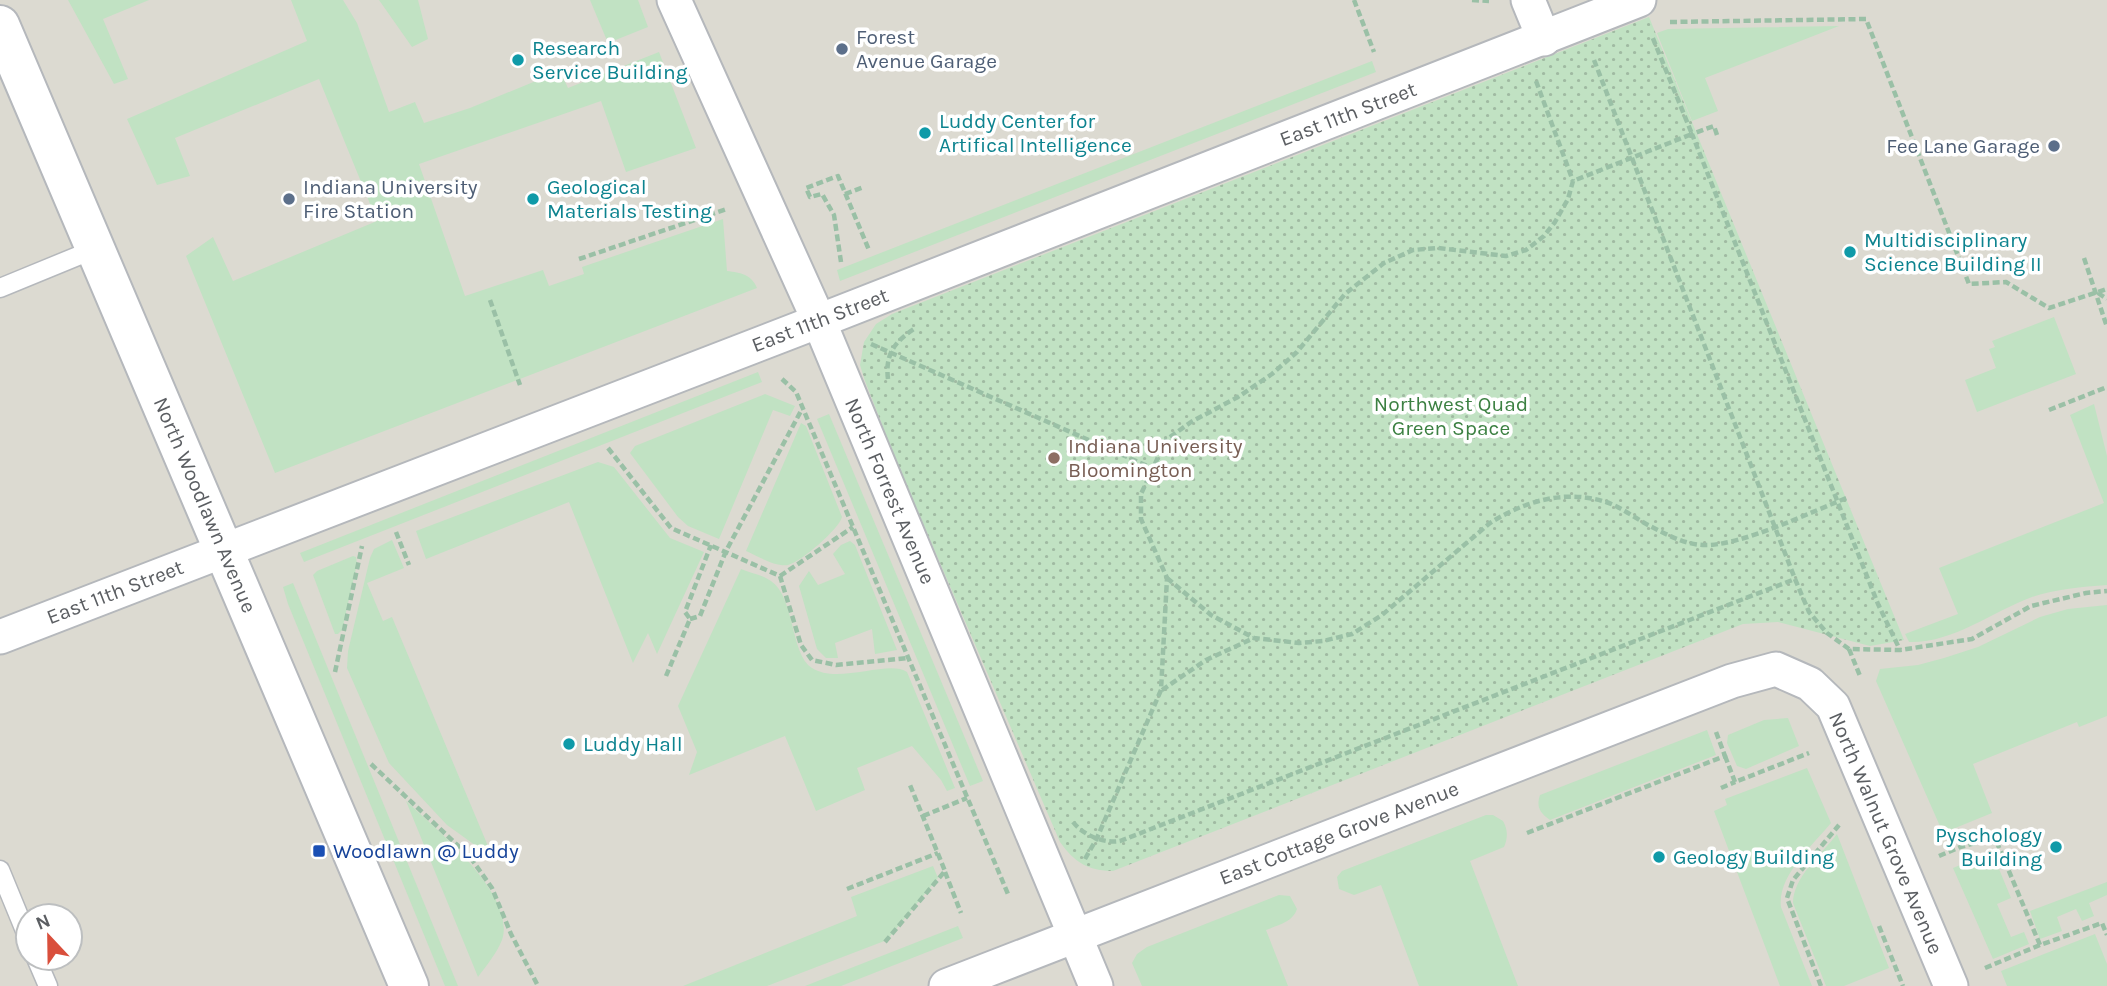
<svg xmlns="http://www.w3.org/2000/svg" width="2107" height="986" font-family="Karla,sans-serif">
  <defs>
    <pattern id="park-dots" width="8" height="8" patternUnits="userSpaceOnUse" patternTransform="scale(1.75)"><rect width="8" height="8" fill="#c1e2c3"/><path d="M2 2h.1M6 6h.1" fill="none" stroke="#a0baa2" stroke-width="1.8" stroke-linecap="round"/></pattern>
  </defs>
  <rect width="100%" height="100%" fill="#ecebe3"/>
  <!-- education -->
  <path fill="#dcdad1" fill-rule="evenodd" d="M 0,0 L 2107,0 L 2107,986 L 0,986 ZM 28,916 L 70,916 L 70,958 L 28,958 Z"/>
  <!-- grass -->
  <g fill="#c1e2c3">
    <path d="M 68,0 L 149,0 L 103,19 L 128,79 L 114,84 Z"/>
    <path d="M 291,0 L 343,0 L 357,23 L 389,112 L 415,102 L 424,123 L 470,108 L 560,71 L 568,88 L 659,52 L 696,148 L 626,172 L 601,101 L 419,164 L 465,296 L 543,270 L 549,286 L 584,274 L 582,267 L 723,219 L 727,271 C 741,273 751,274 757,288 L 275,473 L 186,256 L 213,237 L 233,281 L 377,221 L 319,79 L 175,138 L 190,176 L 157,185 L 127,119 L 307,41 Z"/>
    <path d="M 379,0 L 418,0 L 428,39 L 412,47 Z"/>
    <path d="M 590,0 L 638,0 L 648,27 L 608,43 Z"/>
    <path d="M 1839,26 L 1705,78 L 1718,111 L 1692,121 L 1657,33 L 1668,29 Z"/>
    <path d="M 1372,61 L 1376,72 L 840,281 L 837,270 Z"/>
    <path d="M 2054,317 L 2076,374 L 1977,412 L 1965,380 L 1996,368 L 1989,349 L 1995,347 L 1992,341 Z"/>
    <path d="M 758,372 L 762,382 L 304,562 L 300,553 Z"/>
    <path d="M 765,394 L 795,406 L 790,416 L 773,410 L 719,539 L 688,526 L 678,517 L 630,453 L 635,446 Z"/>
    <path d="M 2094,404 L 2107,456 L 2107,585 C 2082,587 2056,589 2032,597 C 1991,612 1954,643 1909,642 L 1905,634 L 1958,614 L 1939,568 L 2104,503 L 2070,415 Z"/>
    <path d="M 829,414 L 983,781 L 970,786 L 817,419 Z"/>
    <path d="M 801,423 L 806,426 L 842,517 C 839,529 801,562 788,565 C 776,567 757,556 746,551 Z"/>
    <path d="M 598,462 L 614,467 L 670,538 L 704,552 L 657,654 L 648,633 L 633,663 L 569,502 L 426,559 L 416,531 Z"/>
    <path d="M 392,540 L 404,568 L 367,583 L 383,621 L 392,617 L 493,858 L 447,825 L 389,763 L 347,668 L 348,651 L 370,558 L 374,549 Z"/>
    <path d="M 850,541 L 855,545 L 897,650 L 875,654 L 872,629 L 835,643 L 838,658 L 826,658 L 817,649 L 799,586 L 809,571 L 818,585 L 845,574 L 833,554 L 841,545 Z"/>
    <path d="M 353,556 L 356,557 L 357,564 L 342,630 L 338,634 L 335,634 L 313,575 L 317,571 Z"/>
    <path d="M 741,569 C 750,573 763,575 771,581 C 795,597 790,654 812,668 C 838,685 889,659 907,672 L 955,788 L 947,791 L 941,780 L 912,746 L 857,768 L 865,790 L 816,811 L 785,736 L 689,775 L 697,752 L 678,706 Z"/>
    <path d="M 293,583 L 458,986 L 445,986 L 288,604 L 283,587 Z"/>
    <path d="M 2107,605 L 2107,716 L 2079,727 L 2077,722 L 1973,764 L 1992,813 L 1943,833 L 1876,681 L 1880,669 L 1918,665 L 1944,658 L 1978,647 L 2040,617 L 2068,609 Z"/>
    <path d="M 1788,718 L 1799,746 L 1746,769 L 1737,766 L 1727,743 L 1728,735 L 1764,720 Z"/>
    <path d="M 1707,730 L 1716,755 L 1550,820 C 1540,813 1536,807 1540,795 Z"/>
    <path d="M 1807,768 L 1831,823 C 1813,845 1777,876 1781,907 L 1812,986 L 1780,986 L 1714,811 L 1727,805 L 1725,799 Z"/>
    <path d="M 406,801 C 435,828 517,895 502,940 C 497,953 486,966 478,977 Z"/>
    <path d="M 1486,815 L 1493,815 L 1503,821 C 1508,830 1508,838 1504,847 L 1470,861 L 1518,986 L 1419,986 L 1381,885 L 1354,895 L 1339,889 L 1337,877 L 1342,871 Z"/>
    <path d="M 1837,834 L 1889,968 L 1844,986 L 1826,986 L 1793,903 C 1793,877 1822,854 1837,834 Z"/>
    <path d="M 1992,852 L 2011,898 L 1997,904 L 2011,937 L 2024,932 L 2029,944 L 1993,959 L 1953,868 Z"/>
    <path d="M 933,866 L 938,878 L 887,940 L 767,986 L 683,986 L 857,916 L 851,897 Z"/>
    <path d="M 2107,882 L 2107,895 L 2089,903 L 2094,916 L 2082,921 L 2076,909 L 2057,917 L 2062,931 L 2040,939 L 2030,911 Z"/>
    <path d="M 1279,895 L 1290,896 L 1297,909 C 1293,922 1278,925 1266,930 L 1288,986 L 1142,986 L 1132,963 L 1137,954 L 1147,947 Z"/>
    <path d="M 958,926 L 963,938 L 841,986 L 805,986 Z"/>
    <path d="M 2095,934 L 2107,964 L 2107,986 L 2007,986 L 2001,971 Z"/>
  </g>
  <!-- park -->
  <path fill="url(#park-dots)" d="M 1649,17 L 1904,640 L 1870,646 L 1778,622 L 1743,624 L 1113,871 C 1088,871 1074,862 1060,842 L 897,463 L 865,381 L 860,365 L 864,342 L 876,324 L 892,314 Z"/>
  <g fill="none" stroke-linecap="round" stroke-linejoin="round">
    <defs>
      <g id="service">
        <path d="M 0,288 L 95,249"/>
        <path d="M 0,870 L 28,938"/>
        <path d="M 36,958 L 48,986"/>
      </g>
      <g id="minor">
        <path d="M 674,0 L 819,321 L 1096,986"/>
        <path d="M 1528,0 L 1544,39"/>
        <path d="M 0,637 L 819,321 L 1639,0"/>
        <path d="M 946,986 L 1732,681 L 1776,669 L 1810,684 L 1833,706 L 1951,986"/>
      </g>
      <path id="tertiary" d="M 0,25 L 409,986"/>
    </defs>
    <!-- service casing -->
    <use href="#service" stroke="#b5b8bc" stroke-width="21"/>
    <!-- minor casing -->
    <use href="#minor" stroke="#b5b8bc" stroke-width="37"/>
    <!-- tertiary casing -->
    <use href="#tertiary" stroke="#b5b8bc" stroke-width="42"/>
    <!-- path -->
    <g stroke="#9ac0a6" stroke-width="4.5" stroke-dasharray="7 3.5" stroke-linecap="butt">
      <path d="M 1354,0 L 1374,52"/>
      <path d="M 1472,0 L 1489,1"/>
      <path d="M 1670,22 L 1866,19 L 1969,284 L 2006,282 L 2049,308 L 2107,289"/>
      <path d="M 1594,60 L 1795,579 L 1809,612 L 1827,633 L 1849,649 L 1900,650 L 1972,639 L 2031,606 L 2086,593 L 2107,591"/>
      <path d="M 1536,81 L 1573,181"/>
      <path d="M 1717,135 L 1714,126 L 1692,134 L 1878,604 L 1900,650"/>
      <path d="M 845,194 L 864,187"/>
      <path d="M 2084,258 L 2107,327"/>
      <path d="M 579,259 L 727,209"/>
      <path d="M 841,262 L 834,215 L 822,194 L 810,197 L 806,188 L 838,176 L 869,250"/>
      <path d="M 2098,293 L 2107,299"/>
      <path d="M 490,300 L 520,385"/>
      <path d="M 871,344 L 1152,468"/>
      <path d="M 782,379 L 796,392 L 1008,894"/>
      <path d="M 888,379 C 885,355 894,342 914,329"/>
      <path d="M 2049,410 L 2107,387"/>
      <path d="M 608,448 L 671,528 L 780,576 L 801,645 L 812,660 L 836,665 L 908,658"/>
      <path d="M 396,532 L 409,565"/>
      <path d="M 780,576 L 853,527"/>
      <path d="M 1167,578 L 1211,615 L 1254,638 L 1299,643 L 1323,641 L 1352,634 L 1382,615 L 1490,523 C 1525,501 1565,489 1606,502 C 1621,507 1635,518 1648,525 C 1666,534 1683,544 1703,545 C 1739,547 1813,511 1849,497"/>
      <path d="M 690,619 L 700,616 L 726,551 L 802,409"/>
      <path d="M 1849,649 L 1860,676"/>
      <path d="M 335,672 L 362,546"/>
      <path d="M 666,676 L 690,619 L 685,612 L 711,545"/>
      <path d="M 1162,690 L 1206,660 L 1254,638"/>
      <path d="M 1725,756 L 1735,782 L 1809,753"/>
      <path d="M 371,764 L 470,857 L 492,888 L 511,934 L 538,986"/>
      <path d="M 1721,788 L 1735,782"/>
      <path d="M 923,816 L 967,798"/>
      <path d="M 1073,822 C 1083,835 1104,844 1120,841 L 1795,579"/>
      <path d="M 1527,833 L 1725,756 L 1716,732 L 1719,731"/>
      <path d="M 1939,856 L 1960,847 L 1995,838 L 2040,945"/>
      <path d="M 1085,859 L 1097,838 L 1161,690 L 1167,578 L 1141,519 L 1141,494 L 1166,440 L 1191,422 L 1238,397 L 1272,374 L 1297,352 L 1345,294 L 1384,263 L 1413,250 L 1438,248 L 1506,256 L 1526,250 L 1544,236 L 1555,222 L 1568,199 L 1573,181 L 1692,134 L 1652,36"/>
      <path d="M 945,872 L 961,913"/>
      <path d="M 847,889 L 938,853"/>
      <path d="M 1879,926 L 1903,986"/>
      <path d="M 885,942 L 945,871 L 910,785"/>
      <path d="M 1985,968 L 2040,945 L 2102,923 L 2107,935"/>
      <path d="M 1821,986 L 1787,898 L 1793,880 L 1839,825"/>
    </g>
    <!-- service -->
    <use href="#service" stroke="#fff" stroke-width="18"/>
    <!-- minor -->
    <use href="#minor" stroke="#fff" stroke-width="33"/>
    <!-- tertiary -->
    <use href="#tertiary" stroke="#fff" stroke-width="38"/>
  </g>
  <!-- markers -->
  <g fill="#5c6f8a" stroke="#fff" stroke-width="2.5">
    <circle cx="842" cy="49" r="7"/>
    <circle cx="2054" cy="146" r="7"/>
    <circle cx="289" cy="199" r="7"/>
  </g>
  <g fill="#0f9aa8" stroke="#fff" stroke-width="2.5">
    <circle cx="518" cy="60" r="7"/>
    <circle cx="925" cy="133" r="7"/>
    <circle cx="533" cy="199" r="7"/>
    <circle cx="1850" cy="252" r="7"/>
    <circle cx="569" cy="744" r="7"/>
    <circle cx="2056" cy="847" r="7"/>
    <circle cx="1659" cy="857" r="7"/>
  </g>
  <circle fill="#8d6e63" stroke="#fff" stroke-width="2.5" cx="1054" cy="458" r="7"/>
  <rect fill="#1a4fb4" stroke="#fff" stroke-width="2.5" x="312" y="844" width="14" height="14" rx="3.5"/>
  <g text-anchor="middle" stroke-width="7" stroke-linejoin="round" paint-order="stroke">
    <!-- service labels -->
    <g font-size="21" fill="#4e5e75" stroke="#fff" text-anchor="start">
      <text x="856" y="44">Forest<tspan x="856" dy="24">Avenue Garage</tspan></text>
      <text x="2040" y="153" text-anchor="end">Fee Lane Garage</text>
      <text x="303" y="194">Indiana University<tspan x="303" dy="24">Fire Station</tspan></text>
    </g>
    <!-- culture labels -->
    <g font-size="21" fill="#0d838f" stroke="#fff" text-anchor="start">
      <text x="532" y="55">Research<tspan x="532" dy="24">Service Building</tspan></text>
      <text x="939" y="128">Luddy Center for<tspan x="939" dy="24">Artifical Intelligence</tspan></text>
      <text x="547" y="194">Geological<tspan x="547" dy="24">Materials Testing</tspan></text>
      <text x="1864" y="247">Multidisciplinary<tspan x="1864" dy="24">Science Building II</tspan></text>
      <text x="583" y="751">Luddy Hall</text>
      <text x="2042" y="842" text-anchor="end">Pyschology<tspan x="2042" dy="24">Building</tspan></text>
      <text x="1673" y="864">Geology Building</text>
    </g>
    <!-- street labels -->
    <g font-size="21" fill="#5b5e62" stroke="#fff">
      <text transform="translate(1348 114) rotate(-21)" y="7">East 11th Street</text>
      <text transform="translate(820 320) rotate(-21)" y="7">East 11th Street</text>
      <text transform="translate(890 491) rotate(67)" y="7">North Forrest Avenue</text>
      <text transform="translate(205 505) rotate(67)" y="7">North Woodlawn Avenue</text>
      <text transform="translate(115 592) rotate(-21)" y="7">East 11th Street</text>
      <text transform="translate(1339 833) rotate(-21)" y="7">East Cottage Grove Avenue</text>
      <text transform="translate(1886 833) rotate(67)" y="7">North Walnut Grove Avenue</text>
    </g>
    <!-- park labels -->
    <g font-size="21" fill="#3c8042" stroke="#fff">
      <text x="1451" y="411">Northwest Quad<tspan x="1451" dy="24">Green Space</tspan></text>
    </g>
    <!-- education labels -->
    <g font-size="21" fill="#785e54" stroke="#fff" text-anchor="start">
      <text x="1068" y="453">Indiana University<tspan x="1068" dy="24">Bloomington</tspan></text>
    </g>
    <!-- transit labels -->
    <g font-size="21" fill="#164399" stroke="#fff" text-anchor="start">
      <text x="333" y="858">Woodlawn @ Luddy</text>
    </g>
  </g>
  <!-- north arrow -->
  <g transform="translate(49 937) rotate(338)"><circle r="33" fill="#ffffff" stroke="#bdbfc0" stroke-width="2"/>
  <path d="M0-5L12 26L0 18L-12 26Z" fill="#d94f3c"/>
  <text y="-10" font-size="19" font-weight="bold" text-anchor="middle" fill="#5b5e62">N</text>
  </g>
</svg>
